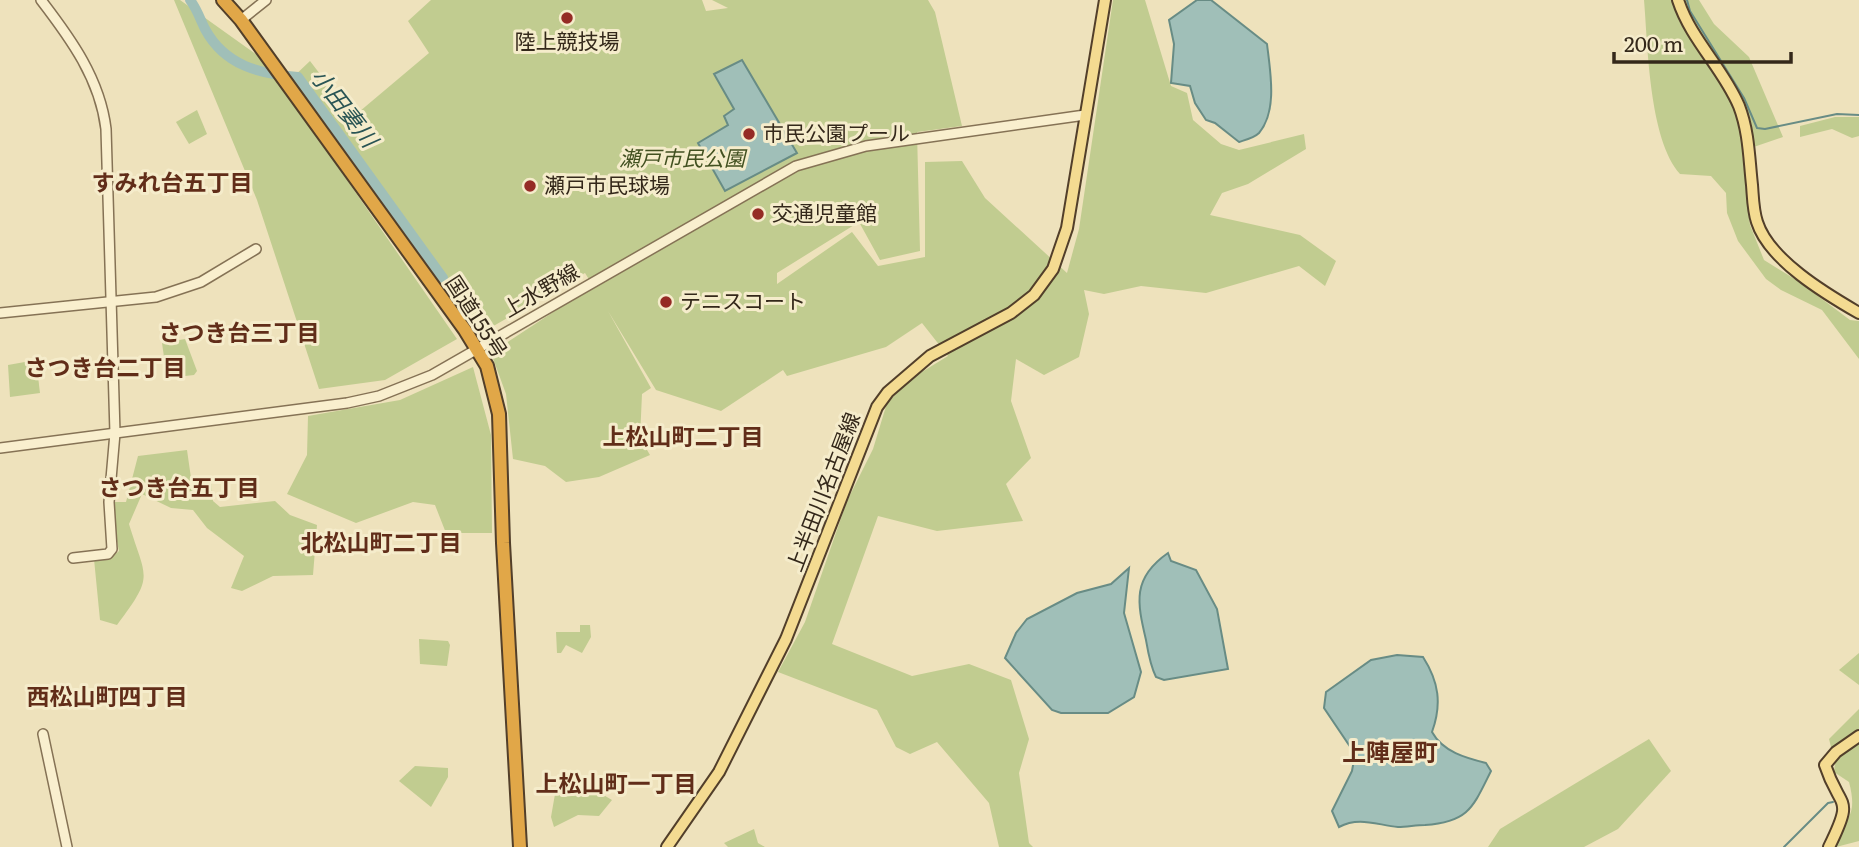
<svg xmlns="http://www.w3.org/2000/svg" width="1859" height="847" font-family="Literata,'Noto Sans JP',serif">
  <rect width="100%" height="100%" fill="#eee2bc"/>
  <!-- green -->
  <g fill="#c1cc90">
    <path d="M 174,0 L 180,0 L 264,60 L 457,339 L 385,380 L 319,389 L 257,200 Z"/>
    <path d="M 431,0 L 702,0 L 706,11 L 728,8 L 712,0 L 928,0 L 935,12 L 962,126 L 917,132 L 920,251 L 880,260 L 859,222 L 777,273 L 777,284 L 852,232 L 878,266 L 925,257 L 925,162 L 962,161 L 985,198 L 1067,273 L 1079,229 L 1113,0 L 1145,0 L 1171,86 L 1187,93 L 1193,120 L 1221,144 L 1239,150 L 1304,134 L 1306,149 L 1248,184 L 1222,193 L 1210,215 L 1300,235 L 1336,261 L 1325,286 L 1299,266 L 1206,293 L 1141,286 L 1104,294 L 1084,290 L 1089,314 L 1079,357 L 1044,375 L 1016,359 L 1011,401 L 1031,458 L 1006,484 L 1023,521 L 937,531 L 878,516 L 832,644 L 912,676 L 969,664 L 1011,680 L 1029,739 L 1019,773 L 1029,843 L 1033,847 L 999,847 L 989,803 L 937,742 L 910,754 L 896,747 L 877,710 L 778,672 L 805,622 L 847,501 L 873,449 L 887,403 L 912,378 L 948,356 L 922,323 L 886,347 L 787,376 L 783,370 L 721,411 L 656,390 L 608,311 L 651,388 L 642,394 L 640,438 L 650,455 L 599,477 L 566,482 L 545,466 L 513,459 L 506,394 L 491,353 L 593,286 L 585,273 L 483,332 C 423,245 356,163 291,79 L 310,61 L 353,117 L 429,53 L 408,21 Z"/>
    <path d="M 1644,0 L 1699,0 L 1714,24 L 1749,57 L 1783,137 L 1742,151 L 1750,225 L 1764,260 L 1798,281 L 1850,320 L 1859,321 L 1859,359 L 1822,310 L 1781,290 L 1766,279 L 1738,241 L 1727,213 L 1726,193 L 1711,176 L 1680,174 C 1649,139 1648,47 1644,0 Z"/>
    <path d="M 197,110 L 207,134 L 189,144 L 176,122 Z"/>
    <path d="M 1835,117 L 1859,117 L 1859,136 L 1852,138 L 1832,129 L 1800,137 L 1800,126 Z"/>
    <path d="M 185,339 L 197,371 L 194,375 L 167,378 L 162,343 Z"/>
    <path d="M 36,360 L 40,393 L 10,397 L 8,365 Z"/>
    <path d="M 473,367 L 491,435 L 492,533 L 446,533 L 435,505 L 413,502 L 356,523 L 287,494 L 307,455 L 308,416 L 400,400 Z"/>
    <path d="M 187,450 L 191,478 L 211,479 L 213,501 L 220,507 L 275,501 L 290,515 L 317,525 L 313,575 L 273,576 L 242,591 L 231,588 L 244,556 L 207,528 L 193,510 L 171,508 L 142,494 L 129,524 C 146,580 155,574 117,625 L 100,620 L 94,559 L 112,557 L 119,551 L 113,522 L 114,502 L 126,502 L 138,456 Z"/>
    <path d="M 580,625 L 590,625 L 591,637 L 582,653 L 566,645 L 561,653 L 557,653 L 556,632 L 580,632 Z"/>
    <path d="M 419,639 L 448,641 L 450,645 L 447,666 L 420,664 Z"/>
    <path d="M 1859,653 L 1859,685 L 1839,670 Z"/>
    <path d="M 1859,709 L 1859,841 L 1836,847 C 1843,816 1859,820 1849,782 L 1834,772 L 1835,763 L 1829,739 Z"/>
    <path d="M 1649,739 L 1671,771 L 1618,829 L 1584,847 L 1488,847 L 1500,829 Z"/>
    <path d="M 415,766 L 448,768 L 448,777 L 431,807 L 399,781 Z"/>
    <path d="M 578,780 L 612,800 L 599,816 L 578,815 L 554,827 L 551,817 L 555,794 L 570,793 Z"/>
    <path d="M 754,829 L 758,843 L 765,847 L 728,847 L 724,843 Z"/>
  </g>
  <!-- water -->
  <g fill="#a0bfb8" stroke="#688c85" stroke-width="2">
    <path d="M 1197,0 L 1211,0 L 1267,44 C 1270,70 1278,111 1259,133 C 1254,138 1245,140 1239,142 L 1215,123 L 1206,120 L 1195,103 L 1190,86 L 1171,83 L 1174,44 L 1169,20 Z"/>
    <path d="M 742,60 L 797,153 L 725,191 L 698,143 L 728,125 L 724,116 L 734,109 L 714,74 Z"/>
    <path d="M 1168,553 L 1171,561 L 1196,570 L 1217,609 L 1228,669 L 1164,680 L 1156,677 C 1150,665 1148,652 1146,640 C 1137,602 1132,578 1168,553 Z"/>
    <path d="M 1129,568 L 1124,613 L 1141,672 L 1134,697 L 1108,713 L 1061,713 L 1052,710 L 1005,658 L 1016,633 L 1027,619 L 1077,593 L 1111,584 Z"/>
    <path d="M 1397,655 L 1423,657 C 1439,682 1442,704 1432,732 C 1443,752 1466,758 1486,763 L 1491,771 C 1473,807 1469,822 1425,825 C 1416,825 1407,827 1398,827 C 1377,825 1359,816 1339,827 L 1332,811 L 1352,771 L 1355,754 L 1324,708 L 1326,692 L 1371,660 Z"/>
  </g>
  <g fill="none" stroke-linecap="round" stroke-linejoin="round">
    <!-- stream -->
    <g stroke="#688c85" stroke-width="2">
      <path d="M 1687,0 L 1690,11 L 1744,98 L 1757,128 L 1765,129 L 1837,114 L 1859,115"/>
      <path d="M 1784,847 L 1828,803 L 1833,802"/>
    </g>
    <!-- river -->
    <path stroke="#a0bfb8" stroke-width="10" d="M 190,0 C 197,9 200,19 205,29 C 225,66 260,74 298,77 L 443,278"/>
    <defs>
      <g id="minor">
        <path d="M 41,0 C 71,39 100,79 106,129 L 115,433 L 109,502 L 112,549 L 108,554 L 73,558"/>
        <path d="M 241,20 L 266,0"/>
        <path d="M 0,313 L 156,297 L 201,282 L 256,249"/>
        <path d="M 0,448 L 347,403 L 379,396 L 432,375 L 796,166 L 866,146 L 1085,115"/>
        <path d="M 43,734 L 67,847"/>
      </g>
      <g id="major">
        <path d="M 1678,0 C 1691,40 1723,68 1739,106 C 1749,132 1749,158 1752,185 C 1753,197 1753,210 1757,222 C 1769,260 1826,294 1859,313"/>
        <path d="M 667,847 L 719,772 L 786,639 L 877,407 L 888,392 L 930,356 L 1011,313 L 1034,295 L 1053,269 L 1067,228 L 1105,0"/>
        <path d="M 1829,847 C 1855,794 1840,811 1825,765 L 1836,752 L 1859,736"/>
      </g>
      <path id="highway" d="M 223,0 L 241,20 L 465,330 L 487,366 L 499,414 L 503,543 L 520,847"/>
    </defs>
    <!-- minor casing -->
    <use href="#minor" stroke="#857255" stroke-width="12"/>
    <!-- major casing -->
    <use href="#major" stroke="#523f2a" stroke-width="14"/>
    <!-- highway casing -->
    <use href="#highway" stroke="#523f2a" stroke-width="16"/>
    <!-- minor -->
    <use href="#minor" stroke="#f9efce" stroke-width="9"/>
    <!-- major -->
    <use href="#major" stroke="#f4db91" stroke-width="10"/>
    <!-- highway -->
    <use href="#highway" stroke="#e1a748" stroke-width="12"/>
  </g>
  <!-- markers -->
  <g fill="#952b25" stroke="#f5eccb" stroke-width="2.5">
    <circle cx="567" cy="18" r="7"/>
    <circle cx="749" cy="134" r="7"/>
    <circle cx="530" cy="186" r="7"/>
    <circle cx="758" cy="214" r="7"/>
    <circle cx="666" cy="302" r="7"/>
  </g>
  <g text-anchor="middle" stroke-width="6" stroke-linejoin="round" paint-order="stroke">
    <!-- poi labels -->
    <g font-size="21" fill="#34281a" stroke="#f5eccb" text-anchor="start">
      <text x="567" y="49" text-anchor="middle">陸上競技場</text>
      <text x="763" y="141">市民公園プール</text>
      <text x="544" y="193">瀬戸市民球場</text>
      <text x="772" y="221">交通児童館</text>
      <text x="680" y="309">テニスコート</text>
    </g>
    <!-- park labels -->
    <g font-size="21" font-style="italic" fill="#425121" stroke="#f5eccb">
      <text x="682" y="166">瀬戸市民公園</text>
    </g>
    <!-- street labels -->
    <g font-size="21" fill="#34281a" stroke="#f5eccb">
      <text transform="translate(541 291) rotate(-30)" y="7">上水野線</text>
      <text transform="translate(476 317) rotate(57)" y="7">国道155号</text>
      <text transform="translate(824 492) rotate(-69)" y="7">上半田川名古屋線</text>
    </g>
    <!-- water labels -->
    <g font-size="23" font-style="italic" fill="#295454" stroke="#f5eccb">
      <text transform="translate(344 108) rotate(52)" y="8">小田妻川</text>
    </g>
    <!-- neighbourhood labels -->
    <g font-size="23" font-weight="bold" fill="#612d19" stroke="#f5eccb">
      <text x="172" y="191">すみれ台五丁目</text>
      <text x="239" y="341">さつき台三丁目</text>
      <text x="105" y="376">さつき台二丁目</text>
      <text x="683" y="445">上松山町二丁目</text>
      <text x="179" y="496">さつき台五丁目</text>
      <text x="381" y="551">北松山町二丁目</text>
      <text x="107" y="705">西松山町四丁目</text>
      <text x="616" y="792">上松山町一丁目</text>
    </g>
    <!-- quarter labels -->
    <g font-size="24" font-weight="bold" fill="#612d19" stroke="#f5eccb">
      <text x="1390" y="761">上陣屋町</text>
    </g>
  </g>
  <!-- scale -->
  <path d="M1614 52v10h177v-10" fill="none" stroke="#34281a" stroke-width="3.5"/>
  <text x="1624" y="52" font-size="21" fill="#34281a" stroke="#f5eccb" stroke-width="5" paint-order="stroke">200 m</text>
</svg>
